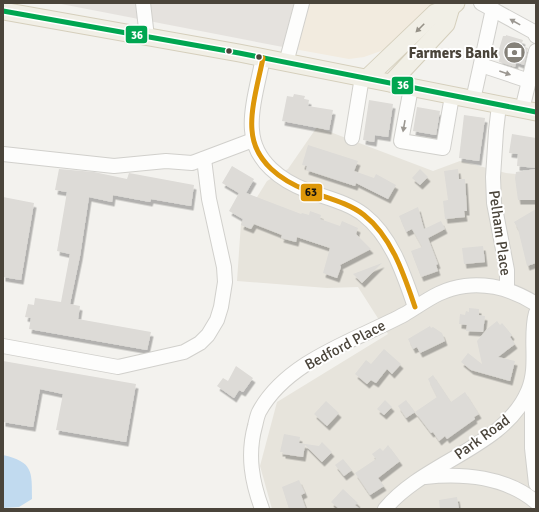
<svg xmlns="http://www.w3.org/2000/svg" width="539" height="512" font-family="Signika,sans-serif">
  <defs>
    <filter id="shadow"><feDropShadow dx="2.5" dy="4.5" stdDeviation="0" flood-color="#0004"/></filter>
  </defs>
  <rect width="100%" height="100%" fill="#f3f2ee"/>
  <!-- residential -->
  <path fill="#e7e4dc" d="M 317,127 L 433,171 L 460,161 L 506,173 L 536,176 L 536,509 L 272,509 L 260,466 L 277,402 L 388,334 L 358,287 L 327,288 L 237,281 L 241,223 L 267,181 L 288,169 Z"/>
  <!-- commercial -->
  <path fill="#f2ebdf" d="M 294,3 L 438,3 L 395,46 L 364,57 L 349,59 L 283,47 Z"/>
  <!-- industrial -->
  <path fill="#e5e2de" d="M 56,3 L 294,3 L 283,47 Z"/>
  <!-- water -->
  <path fill="#c1daef" d="M 3,455 C 33,462 32,471 32,499 L 19,507 L 3,508 Z"/>
  <!-- building -->
  <g fill="#dddbd7" filter="url(#shadow)">
    <path d="M 506,35 L 523,40 L 521,46 L 528,48 L 524,65 L 516,62 L 515,67 L 499,62 L 500,57 L 497,56 L 503,36 L 506,36 Z"/>
    <path d="M 294,94 L 305,96 L 304,99 L 309,100 L 308,106 L 333,110 L 329,130 L 282,121 L 287,96 L 293,97 Z"/>
    <path d="M 369,100 L 393,104 L 388,137 L 375,135 L 374,142 L 363,140 Z"/>
    <path d="M 417,107 L 440,111 L 436,135 L 413,131 Z"/>
    <path d="M 464,115 L 485,118 L 479,161 L 459,158 Z"/>
    <path d="M 512,134 L 536,138 L 536,168 L 517,166 L 518,154 L 509,153 Z"/>
    <path d="M 308,145 L 358,161 L 354,171 L 374,178 L 376,174 L 396,185 L 388,199 L 356,183 L 355,186 L 306,170 L 307,166 L 302,165 Z"/>
    <path d="M 232,166 L 254,179 L 246,193 L 301,214 L 302,213 L 309,215 L 310,211 L 321,215 L 320,219 L 340,226 L 342,221 L 358,228 L 356,234 L 371,249 L 340,265 L 341,267 L 337,278 L 323,273 L 330,248 L 297,237 L 296,242 L 281,238 L 282,235 L 254,224 L 251,229 L 241,225 L 243,219 L 229,211 L 239,193 L 222,183 Z"/>
    <path d="M 59,169 L 94,172 L 127,179 L 129,173 L 194,185 L 191,206 L 151,199 L 150,202 L 113,195 L 112,202 L 89,197 L 80,256 L 70,304 L 80,306 L 78,319 L 151,332 L 147,350 L 29,329 L 31,318 L 25,317 L 28,304 L 34,305 L 35,298 L 61,302 L 70,254 L 57,251 L 67,192 L 55,190 Z"/>
    <path d="M 420,169 L 428,177 L 420,185 L 412,178 Z"/>
    <path d="M 458,169 L 459,179 L 465,179 L 467,211 L 464,211 L 465,217 L 445,219 L 443,201 L 448,200 L 444,171 Z"/>
    <path d="M 536,169 L 536,200 L 518,200 L 515,178 L 516,172 Z"/>
    <path d="M 3,197 L 34,203 L 21,280 L 3,277 Z"/>
    <path d="M 418,207 L 424,229 L 441,221 L 445,229 L 428,238 L 438,264 L 436,265 L 438,271 L 421,277 L 411,251 L 422,247 L 412,229 L 406,232 L 399,216 Z"/>
    <path d="M 536,209 L 536,263 L 527,266 L 518,229 L 514,222 Z"/>
    <path d="M 483,246 L 485,262 L 464,264 L 462,248 Z"/>
    <path d="M 382,263 L 362,283 L 353,274 Z"/>
    <path d="M 469,308 L 479,309 L 479,315 L 485,316 L 483,332 L 466,331 L 467,325 L 459,324 L 460,314 L 465,315 L 466,311 L 469,312 Z"/>
    <path d="M 497,321 L 500,325 L 502,323 L 512,335 L 510,337 L 515,344 L 498,357 L 515,361 L 510,381 L 471,370 L 461,362 L 468,353 L 482,364 L 477,341 L 487,329 Z"/>
    <path d="M 430,326 L 431,328 L 433,327 L 442,333 L 445,341 L 420,353 L 417,347 L 413,349 L 408,339 Z"/>
    <path d="M 384,349 L 401,364 L 392,374 L 387,369 L 376,383 L 371,380 L 367,384 L 355,374 L 366,360 L 371,364 Z"/>
    <path d="M 3,361 L 136,384 L 126,442 L 56,430 L 63,394 L 40,389 L 33,427 L 3,422 Z"/>
    <path d="M 236,366 L 253,378 L 243,392 L 239,390 L 234,398 L 217,386 L 223,378 L 228,381 Z"/>
    <path d="M 433,375 L 451,402 L 465,392 L 479,414 L 474,417 L 475,419 L 447,439 L 445,436 L 439,441 L 433,432 L 431,433 L 415,412 L 437,397 L 428,379 Z"/>
    <path d="M 385,400 L 392,407 L 384,415 L 377,409 Z"/>
    <path d="M 406,400 L 415,412 L 406,418 L 398,406 Z"/>
    <path d="M 326,401 L 339,413 L 327,426 L 314,414 Z"/>
    <path d="M 284,434 L 300,437 L 299,443 L 319,446 L 322,442 L 332,452 L 322,462 L 305,445 L 303,457 L 283,454 L 283,452 L 280,452 Z"/>
    <path d="M 388,445 L 400,461 L 378,478 L 384,486 L 370,495 L 355,473 L 376,459 L 372,454 L 380,448 L 383,451 Z"/>
    <path d="M 343,459 L 352,470 L 344,476 L 335,465 Z"/>
    <path d="M 299,480 L 305,493 L 301,495 L 306,509 L 289,509 L 282,487 Z"/>
    <path d="M 343,489 L 358,503 L 355,505 L 360,509 L 339,509 L 331,502 Z"/>
    <path d="M 457,497 L 459,509 L 440,509 L 439,500 Z"/>
  </g>
  <g fill="none" stroke-linecap="round" stroke-linejoin="round">
    <defs>
      <g id="minor">
        <path d="M 143,3 L 147,37"/>
        <path d="M 481,3 L 534,32 L 536,36"/>
        <path d="M 263,58 C 259,79 250,109 252,130 C 254,162 282,181 308,191 C 327,198 349,203 364,215 C 392,237 404,275 415,307"/>
        <path d="M 286,63 L 302,3"/>
        <path d="M 481,65 L 529,81"/>
        <path d="M 411,88 L 401,141 L 443,148 L 452,96"/>
        <path d="M 473,100 L 493,9"/>
        <path d="M 499,105 L 496,131 L 493,177 L 494,203 L 507,270 L 507,289"/>
        <path d="M 522,110 L 536,51"/>
        <path d="M 352,138 L 362,77"/>
        <path d="M 3,154 L 114,166 L 166,161 L 192,163 L 253,140"/>
        <path d="M 3,346 L 118,367 L 184,352 L 200,343 L 208,335 L 217,320 L 221,307 L 225,282 L 224,267 L 209,199 L 204,159"/>
        <path d="M 532,386 L 532,448 L 536,484"/>
        <path d="M 425,477 C 463,473 506,477 536,502"/>
        <path d="M 262,509 C 252,482 247,455 255,426 C 256,422 257,416 259,412 C 287,360 357,340 405,314 C 425,302 440,289 465,286 C 491,283 514,290 536,304"/>
        <path d="M 385,509 C 423,462 505,447 528,391 C 539,366 529,338 536,313"/>
      </g>
      <g id="major">
        <path d="M 3,11 L 239,53 L 536,112"/>
        <path d="M 367,78 L 435,13 L 451,7 L 456,3"/>
        <path d="M 391,83 L 446,24 L 451,7"/>
      </g>
    </defs>
    <!-- minor casing -->
    <use href="#minor" stroke="#d1d0cc" stroke-width="16"/>
    <!-- major casing -->
    <use href="#major" stroke="#d5cfbc" stroke-width="19"/>
    <!-- minor -->
    <use href="#minor" stroke="#fdfdfc" stroke-width="14"/>
    <!-- major -->
    <use href="#major" stroke="#f1efe6" stroke-width="17"/>
    <defs>
      <path id="bus-1" d="M 3,11 L 239,53 L 536,112"/>
      <path id="bus-2" d="M 263,58 C 259,79 250,109 252,130 C 254,162 282,181 308,191 C 327,198 349,203 364,215 C 392,237 404,275 415,307"/>
    </defs>
    <!-- bus-1 casing -->
    <use href="#bus-1" stroke="#fff" stroke-width="8"/>
    <!-- bus-2 casing -->
    <use href="#bus-2" stroke="#fff" stroke-width="8"/>
    <!-- bus-1 -->
    <use href="#bus-1" stroke="#00a651" stroke-width="5"/>
    <!-- bus-2 -->
    <use href="#bus-2" stroke="#dd9709" stroke-width="5"/>
  </g>
  <!-- one-way arrows -->
  <defs><path id="oneway-solid" d="M-6-.8H1V-3.2L6.5 0L1 3.2V.8H-6Z"/></defs>
  <g fill="#9b9791">
    <use href="#oneway-solid" transform="translate(515 22) rotate(-151)"/>
    <use href="#oneway-solid" transform="translate(505 73) rotate(19)"/>
    <use href="#oneway-solid" transform="translate(404 126) rotate(100)"/>
  </g>
  <use fill="#959187" href="#oneway-solid" transform="translate(420 28) rotate(135)"/>
  <!-- icons -->
  <defs>
    <symbol id="bank-disc" viewBox="-11 -11 22 22"><circle r="9.5" fill="#858179" stroke="#fff"/><path d="M-6-4H6V4H-6ZM0-2.3a2.3 2.3 0 1 0 0 4.6a2.3 2.3 0 1 0 0-4.6Z" fill="#fff"/></symbol>
  </defs>
  <g fill-rule="evenodd">
    <use href="#bank-disc" x="502" y="40" width="25" height="25"/>
  </g>
  <!-- markers -->
  <g fill="#4a443a" stroke="#fff" stroke-width="1.5">
    <circle cx="229" cy="51" r="3.5"/>
    <circle cx="259" cy="57" r="3.5"/>
  </g>
  <g text-anchor="middle" stroke-width="4" stroke-linejoin="round" paint-order="stroke">
    <!-- poi labels -->
    <g font-size="15" font-weight="bold" fill="#4a443a" stroke="#fff" text-anchor="end">
      <text x="498" y="58">Farmers Bank</text>
    </g>
    <!-- street labels -->
    <g font-size="15" fill="#4a443a" stroke="#fff">
      <text transform="translate(500 233) rotate(82)" y="5">Pelham Place</text>
      <text transform="translate(345 345) rotate(-28)" y="5">Bedford Place</text>
      <text transform="translate(482 437) rotate(-36)" y="5">Park Road</text>
    </g>
  </g>
  <g stroke="#fff" stroke-width="1.5">
    <rect x="125" y="25" width="23" height="19" rx="4" fill="#00a651"/>
    <rect x="391" y="76" width="23" height="19" rx="4" fill="#00a651"/>
    <rect x="300" y="183" width="23" height="19" rx="4" fill="#dd9709"/>
  </g>
  <g font-size="11" text-anchor="middle" font-weight="bold" fill="#fff">
    <text x="137" y="39">36</text>
    <text x="403" y="89">36</text>
  </g>
  <g font-size="11" text-anchor="middle" font-weight="bold" fill="#111">
    <text x="311" y="196">63</text>
  </g>
  <!-- border -->
  <rect width="539" height="512" fill="none" stroke="#4a443a" stroke-width="8"/>
</svg>
